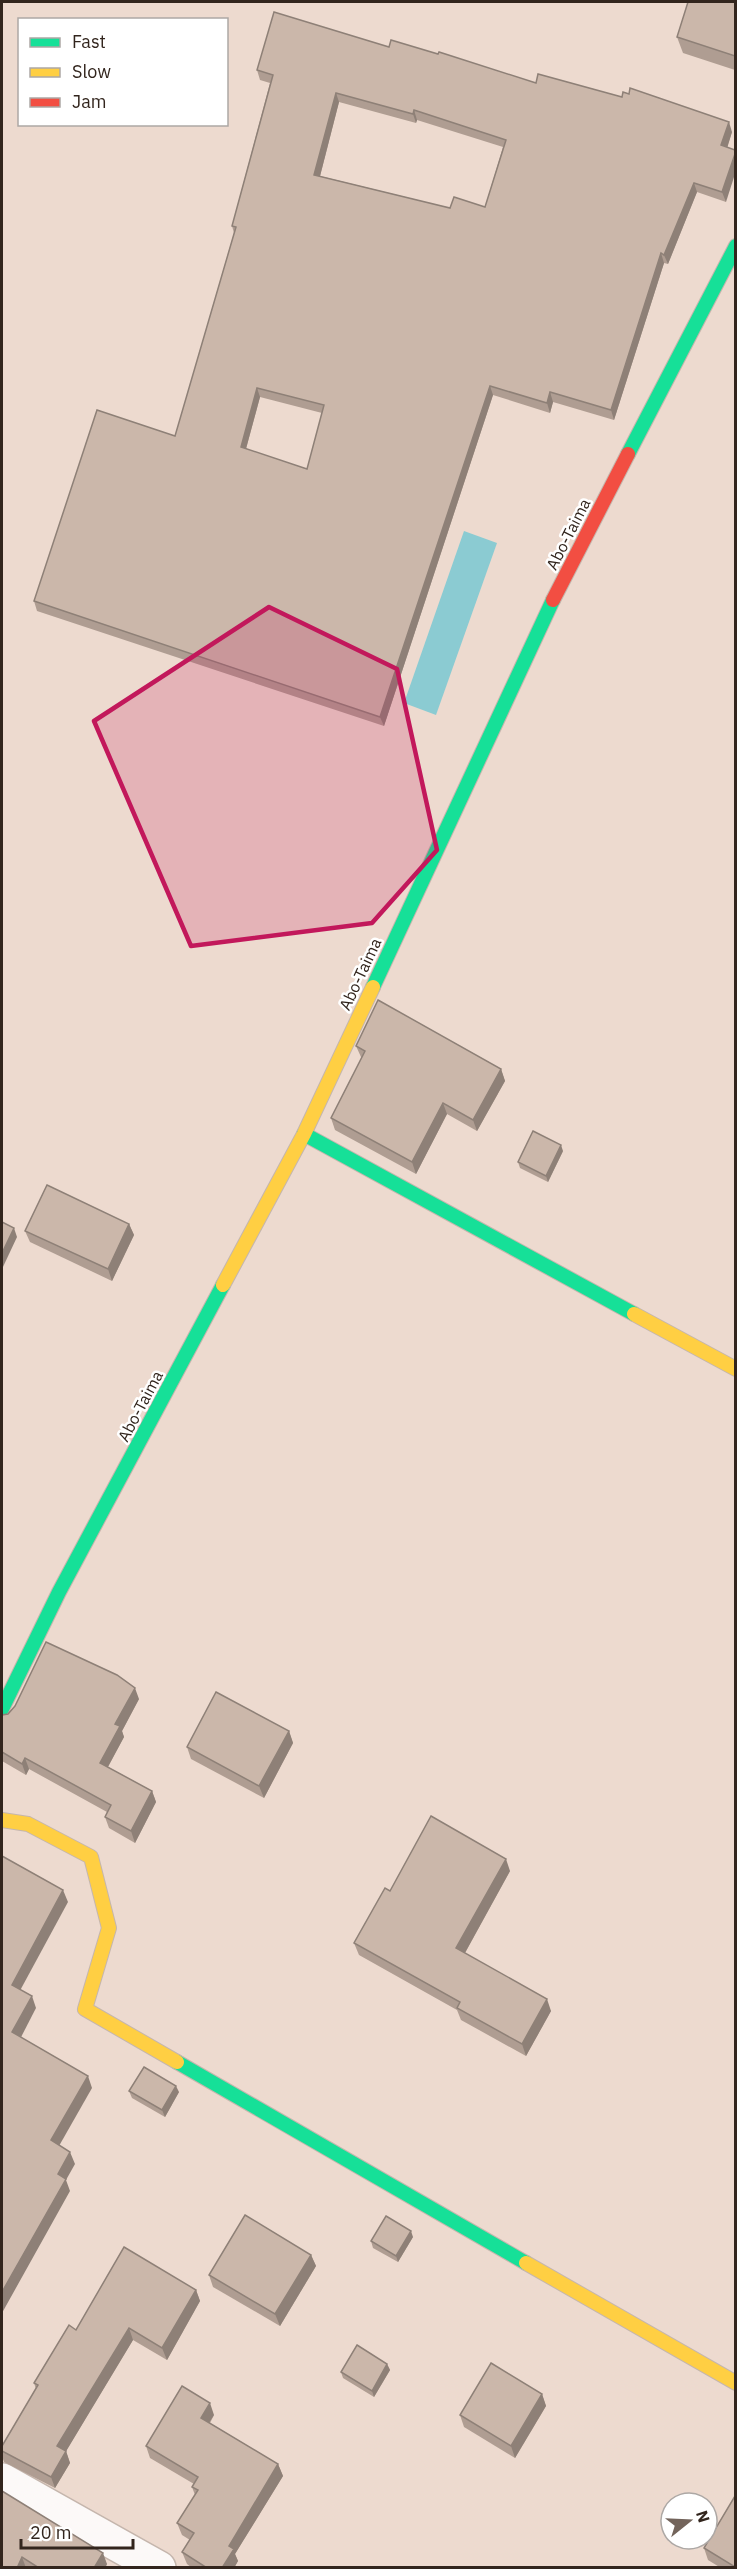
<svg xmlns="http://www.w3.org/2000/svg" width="737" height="2569" font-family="'IBM Plex Sans',sans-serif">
  <rect width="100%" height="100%" fill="#eddacf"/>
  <!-- water -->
  <path fill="#8bcbd2" d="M 464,531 L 497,543 L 436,715 L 404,703 Z"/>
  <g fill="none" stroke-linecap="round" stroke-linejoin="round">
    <defs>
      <path id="street" d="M 2,2480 L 159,2568"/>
      <g id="fast">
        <path d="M 628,454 L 736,246"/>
        <path d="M 373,987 L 553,600"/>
        <path d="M 304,1134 L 634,1314"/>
        <path d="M 2,1709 L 59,1592 L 223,1285"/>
        <path d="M 177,2062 L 526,2263"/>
      </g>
      <g id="slow">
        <path d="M 223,1285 L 304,1134 L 373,987"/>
        <path d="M 634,1314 L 736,1369"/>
        <path d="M 2,1820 L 28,1824 L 91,1857 L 109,1928 L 85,2009 L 177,2062"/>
        <path d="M 526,2263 L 736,2383"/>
      </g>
      <path id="jam" d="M 553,600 L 628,454"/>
    </defs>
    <!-- street casing -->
    <use href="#street" stroke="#c5b6ad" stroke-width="36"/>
    <!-- fast casing -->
    <use href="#fast" stroke="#c5b6ad" stroke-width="16"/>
    <!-- slow casing -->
    <use href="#slow" stroke="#c5b6ad" stroke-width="16"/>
    <!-- jam casing -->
    <use href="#jam" stroke="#c5b6ad" stroke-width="16"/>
    <!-- street -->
    <use href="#street" stroke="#fcf9f8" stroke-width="33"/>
    <!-- fast -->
    <use href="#fast" stroke="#16e098" stroke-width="14"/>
    <!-- slow -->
    <use href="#slow" stroke="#ffcf43" stroke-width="14"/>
    <!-- jam -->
    <use href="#jam" stroke="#f24e42" stroke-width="14"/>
  </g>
  <!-- wall -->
  <g fill="#af9d92" fill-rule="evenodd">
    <path d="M 735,2 L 735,70 L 683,53 L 677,37 Z"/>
    <path d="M 389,47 L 732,132 L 727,147 L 726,202 L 697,192 L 668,264 L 664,263 L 614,420 L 553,402 L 550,413 L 493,395 L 384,726 L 37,611 L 34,601 L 175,436 L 234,233 L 232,226 L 270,83 L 260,80 L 257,70 ZM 339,102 L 416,123 L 417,120 L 503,147 L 485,207 L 450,208 L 320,176 ZM 260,397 L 322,413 L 307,469 L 246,449 Z"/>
    <path d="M 356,1046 L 501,1069 L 505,1081 L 477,1131 L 447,1114 L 416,1174 L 335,1130 L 331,1118 L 362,1058 L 361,1057 Z"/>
    <path d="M 563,1151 L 548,1182 L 520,1168 L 518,1162 Z"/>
    <path d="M 129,1224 L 134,1235 L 112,1281 L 30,1242 L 25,1231 Z"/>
    <path d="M 139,1699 L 122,1731 L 124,1737 L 108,1767 L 152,1791 L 156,1802 L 135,1843 L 109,1828 L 105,1817 L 107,1812 L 29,1769 L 26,1775 L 2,1761 L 2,1715 L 8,1714 L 15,1706 Z"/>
    <path d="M 289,1731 L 293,1743 L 264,1798 L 191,1759 L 187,1747 Z"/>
    <path d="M 510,1871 L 465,1953 L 551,2011 L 526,2056 L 461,2020 L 457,2010 L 359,1955 L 354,1943 L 390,1891 Z"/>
    <path d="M 129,2091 L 179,2092 L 165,2117 L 132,2098 Z"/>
    <path d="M 413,2237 L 398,2262 L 373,2248 L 371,2241 Z"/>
    <path d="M 311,2255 L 316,2266 L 280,2326 L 213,2287 L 209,2275 Z"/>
    <path d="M 196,2290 L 200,2301 L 167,2360 L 133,2340 L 66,2451 L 70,2463 L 55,2488 L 4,2462 L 2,2456 L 2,2446 L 36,2389 L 34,2383 L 76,2330 Z"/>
    <path d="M 387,2364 L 390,2370 L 374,2397 L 343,2378 L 341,2372 Z"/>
    <path d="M 542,2394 L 546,2406 L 515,2458 L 464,2427 L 460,2415 Z"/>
    <path d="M 214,2415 L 210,2423 L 278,2464 L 283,2476 L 235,2554 L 238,2561 L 234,2568 L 192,2568 L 187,2564 L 182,2552 L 190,2540 L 182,2535 L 177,2523 L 195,2495 L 192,2487 L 194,2484 L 150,2458 L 146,2446 Z"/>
    <path d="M 2,2491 L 107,2564 L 105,2568 L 2,2568 Z"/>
    <path d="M 735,2496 L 735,2568 L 721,2568 L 708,2560 L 704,2548 Z"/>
  </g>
  <!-- shaded-wall -->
  <g fill="#8e8077">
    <path d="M 336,93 L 339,102 L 318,184 L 314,175 Z"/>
    <path d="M 414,110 L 417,120 L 416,123 L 413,114 Z"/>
    <path d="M 729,122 L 732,132 L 725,155 L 721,145 Z"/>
    <path d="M 735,154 L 735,174 L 726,202 L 722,192 Z"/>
    <path d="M 694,183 L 697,192 L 668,264 L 664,255 Z"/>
    <path d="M 661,253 L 664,263 L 614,420 L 611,410 Z"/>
    <path d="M 490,386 L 493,395 L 384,726 L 380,717 Z"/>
    <path d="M 257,388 L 260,397 L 244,456 L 241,447 Z"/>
    <path d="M 550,392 L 553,402 L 550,413 L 547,403 Z"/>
    <path d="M 501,1069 L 505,1081 L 477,1131 L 473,1120 Z"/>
    <path d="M 443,1103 L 447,1114 L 416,1174 L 412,1162 Z"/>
    <path d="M 561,1145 L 563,1151 L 548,1182 L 546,1176 Z"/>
    <path d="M 129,1224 L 134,1235 L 112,1281 L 108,1269 Z"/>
    <path d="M 14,1228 L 17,1237 L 2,1269 L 2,1253 Z"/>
    <path d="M 135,1688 L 139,1699 L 122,1731 L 124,1737 L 104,1774 L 100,1763 L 115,1724 Z"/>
    <path d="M 289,1731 L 293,1743 L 264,1798 L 259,1786 Z"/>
    <path d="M 25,1758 L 29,1769 L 26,1775 L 22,1764 Z"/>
    <path d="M 152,1791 L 156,1802 L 135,1843 L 131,1831 Z"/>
    <path d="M 506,1859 L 510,1871 L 461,1960 L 456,1948 Z"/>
    <path d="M 63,1890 L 68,1902 L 16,1998 L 12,1985 Z"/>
    <path d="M 32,1996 L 36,2008 L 17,2045 L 12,2032 Z"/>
    <path d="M 547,1999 L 551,2011 L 526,2056 L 522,2044 Z"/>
    <path d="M 88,2076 L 92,2088 L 55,2153 L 51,2140 Z"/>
    <path d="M 176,2086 L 179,2092 L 165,2117 L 162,2110 Z"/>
    <path d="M 70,2152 L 75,2164 L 66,2180 L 70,2191 L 2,2313 L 2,2292 L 58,2174 Z"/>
    <path d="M 411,2231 L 413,2237 L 398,2262 L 396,2256 Z"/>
    <path d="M 311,2255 L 316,2266 L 280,2326 L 275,2314 Z"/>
    <path d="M 196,2290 L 200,2301 L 167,2360 L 162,2348 Z"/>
    <path d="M 129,2328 L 133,2340 L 62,2458 L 57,2446 Z"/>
    <path d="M 387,2364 L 390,2370 L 374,2397 L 372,2391 Z"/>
    <path d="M 542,2394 L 546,2406 L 515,2458 L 511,2446 Z"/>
    <path d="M 210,2403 L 214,2415 L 205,2429 L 201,2418 Z"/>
    <path d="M 66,2451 L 70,2463 L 55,2488 L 51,2477 Z"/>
    <path d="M 278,2464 L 283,2476 L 235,2554 L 238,2561 L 234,2568 L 222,2568 L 229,2546 Z"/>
    <path d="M 103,2553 L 107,2564 L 105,2568 L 94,2568 Z"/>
    <path d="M 22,2557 L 26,2568 L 17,2568 Z"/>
  </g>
  <!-- building -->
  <g fill="#cbb7aa" stroke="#8e8077" stroke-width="1.5" fill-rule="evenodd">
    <path d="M 688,2 L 735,2 L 735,56 L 677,37 Z"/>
    <path d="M 274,12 L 389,47 L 391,40 L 438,54 L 439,52 L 536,83 L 538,74 L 622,97 L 623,92 L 629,94 L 630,88 L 729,122 L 721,145 L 735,150 L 735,154 L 722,192 L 694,183 L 664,255 L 661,253 L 611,410 L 550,392 L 547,403 L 490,386 L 380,717 L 34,601 L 97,410 L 175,436 L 236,227 L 232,226 L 273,75 L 257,70 ZM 336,93 L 413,114 L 414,110 L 506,140 L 485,207 L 454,197 L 450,208 L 314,175 ZM 257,388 L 324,405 L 307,469 L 241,447 Z"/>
    <path d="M 378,1000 L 501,1069 L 473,1120 L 443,1103 L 412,1162 L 331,1118 L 365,1051 L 356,1046 Z"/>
    <path d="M 533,1131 L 561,1145 L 546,1176 L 518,1162 Z"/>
    <path d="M 47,1185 L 129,1224 L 108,1269 L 25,1231 Z"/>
    <path d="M 2,1222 L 14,1228 L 2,1253 Z"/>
    <path d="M 46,1642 L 117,1675 L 135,1688 L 115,1724 L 120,1726 L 100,1763 L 152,1791 L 131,1831 L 105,1817 L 111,1805 L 25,1758 L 22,1764 L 2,1752 L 2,1715 L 8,1714 L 15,1706 Z"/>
    <path d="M 216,1692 L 289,1731 L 259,1786 L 187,1747 Z"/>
    <path d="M 431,1816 L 506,1859 L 456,1948 L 547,1999 L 522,2044 L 457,2008 L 460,2002 L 354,1943 L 385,1888 L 390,1891 Z"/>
    <path d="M 2,1856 L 63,1890 L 12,1985 L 32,1996 L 12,2032 L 88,2076 L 51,2140 L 70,2152 L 58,2174 L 66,2179 L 2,2292 Z"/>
    <path d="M 144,2067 L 176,2086 L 162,2110 L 129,2091 Z"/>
    <path d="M 245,2215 L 311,2255 L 275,2314 L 209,2275 Z"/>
    <path d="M 386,2216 L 411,2231 L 396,2256 L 371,2241 Z"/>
    <path d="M 124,2247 L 196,2290 L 162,2348 L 129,2328 L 57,2446 L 66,2451 L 51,2477 L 2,2451 L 2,2446 L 38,2385 L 34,2383 L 69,2325 L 76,2330 Z"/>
    <path d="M 357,2345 L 387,2364 L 372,2391 L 341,2372 Z"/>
    <path d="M 491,2363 L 542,2394 L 511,2446 L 460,2415 Z"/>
    <path d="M 182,2386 L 210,2403 L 201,2418 L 278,2464 L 229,2546 L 234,2549 L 222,2568 L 207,2568 L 182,2552 L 194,2533 L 177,2523 L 198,2490 L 192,2487 L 198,2477 L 146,2446 Z"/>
    <path d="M 2,2491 L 103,2553 L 94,2568 L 39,2568 L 22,2557 L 17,2568 L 2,2568 Z"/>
    <path d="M 735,2496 L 735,2567 L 704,2548 Z"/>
  </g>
  <!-- marked area -->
  <path fill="#c2185b" fill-opacity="0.2" stroke="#c2185b" stroke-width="4.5" stroke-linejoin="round" d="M 269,607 L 397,669 L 437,850 L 372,923 L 191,946 L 94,721 Z"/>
  <g text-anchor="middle" stroke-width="5" stroke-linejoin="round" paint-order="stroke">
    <!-- street labels -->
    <g font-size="16" fill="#32251d" stroke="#fff">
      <text transform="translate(568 534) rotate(-63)" y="6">Abo-Taima</text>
      <text transform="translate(360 974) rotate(-65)" y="6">Abo-Taima</text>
      <text transform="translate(140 1406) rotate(-62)" y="6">Abo-Taima</text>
    </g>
  </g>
  <!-- border -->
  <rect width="737" height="2569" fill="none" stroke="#32251d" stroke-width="6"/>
  <!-- legend -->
  <rect x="18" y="18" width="210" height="108" fill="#ffffff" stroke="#ada8a5" stroke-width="1.5"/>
  <rect x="30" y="38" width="30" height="9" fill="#16e098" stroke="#ada8a5" stroke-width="1.5"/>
  <text x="72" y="48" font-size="18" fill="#32251d">Fast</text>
  <rect x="30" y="68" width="30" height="9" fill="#ffcf43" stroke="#ada8a5" stroke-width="1.5"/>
  <text x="72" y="78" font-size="18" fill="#32251d">Slow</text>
  <rect x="30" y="98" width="30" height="9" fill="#f24e42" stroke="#ada8a5" stroke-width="1.5"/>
  <text x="72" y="108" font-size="18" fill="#32251d">Jam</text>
  <!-- north arrow -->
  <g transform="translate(689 2521) rotate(72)"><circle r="28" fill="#ffffff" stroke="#ada8a5" stroke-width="1.5"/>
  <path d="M0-4.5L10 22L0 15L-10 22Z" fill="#73645b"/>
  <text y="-9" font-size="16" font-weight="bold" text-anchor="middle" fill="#32251d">N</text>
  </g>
  <!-- scale -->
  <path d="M21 2539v9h112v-9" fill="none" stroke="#32251d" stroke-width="3"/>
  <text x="30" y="2539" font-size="18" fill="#32251d" stroke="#ffffff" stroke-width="4.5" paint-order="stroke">20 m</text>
</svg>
